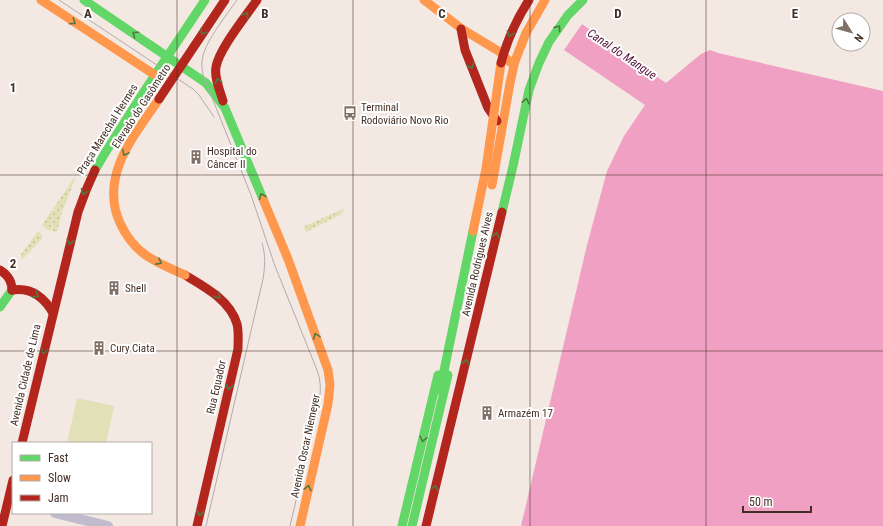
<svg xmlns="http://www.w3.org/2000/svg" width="883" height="526" font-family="'Roboto Condensed',sans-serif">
  <defs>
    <pattern id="grass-dots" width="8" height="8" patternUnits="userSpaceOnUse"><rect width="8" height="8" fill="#e2e0b7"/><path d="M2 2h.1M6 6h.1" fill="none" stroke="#c3c09d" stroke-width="1.8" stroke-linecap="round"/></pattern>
  </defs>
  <rect width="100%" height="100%" fill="#f3e8e2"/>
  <!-- grass -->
  <g fill="url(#grass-dots)">
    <path d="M 74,178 L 75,179 L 62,212 L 57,232 L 52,231 L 53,215 L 51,231 L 46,229 L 42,225 L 52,210 L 58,211 L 53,209 Z"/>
    <path d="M 343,209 L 344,210 L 340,215 L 306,232 L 304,228 L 305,226 Z"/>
    <path d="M 38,231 L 42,235 L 42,239 L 23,259 L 20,256 Z"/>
  </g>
  <!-- park -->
  <path fill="#e2e0b7" d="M 77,398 L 114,406 L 106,443 L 67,443 Z"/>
  <!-- water -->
  <path fill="#f0a0c3" d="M 582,24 L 666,83 L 701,54 L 710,50 L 718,53 L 883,91 L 883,526 L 521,526 L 587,245 L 607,171 L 624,136 L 645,105 L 564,50 Z"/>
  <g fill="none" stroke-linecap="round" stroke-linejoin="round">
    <!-- street -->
    <path stroke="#c0bcce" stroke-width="10" d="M 55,513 L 108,526"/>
    <!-- fast -->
    <g stroke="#63d668" stroke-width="9">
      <path d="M 84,0 L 206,83 L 225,108 L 263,199"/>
      <path d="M 95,170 L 105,153 L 145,90 L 205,0"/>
      <path d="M 502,212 L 513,166 L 529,90 L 539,63 L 549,42 L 568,15 L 583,0"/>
      <path d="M 0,307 L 12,290"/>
      <path d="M 402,526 L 438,375"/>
      <path d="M 412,526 L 448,375"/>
    </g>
    <!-- slow -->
    <g stroke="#ff974d" stroke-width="9">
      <path d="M 41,0 L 155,75"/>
      <path d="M 424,0 L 462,29 L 500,52 L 510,62"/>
      <path d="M 492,185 L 510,83 L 515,61 L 526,33 L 545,0"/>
      <path d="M 263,199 L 288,259 L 328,370 L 330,385 L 328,404 L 300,526"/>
    </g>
    <!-- jam -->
    <g stroke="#b3261e" stroke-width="9">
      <path d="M 461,29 L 465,50 L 488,108 L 497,121"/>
      <path d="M 223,101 C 220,90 214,78 216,67 C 219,49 246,16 257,0"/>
      <path d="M 0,270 C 8,275 12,281 12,290"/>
      <path d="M 185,275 C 205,287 230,300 237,324 C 239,332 238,340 238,349 L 197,526"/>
      <path d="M 12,290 C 31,287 44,297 53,313"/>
      <path d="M 22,443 L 78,212 L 87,188 L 95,170"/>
      <path d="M 2,526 L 13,480"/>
      <path d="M 426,526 L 502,212"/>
    </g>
    <!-- tram -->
    <g stroke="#b2abb1" stroke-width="1">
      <path d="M 59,0 L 193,89 L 199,95 L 214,117"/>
      <path d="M 237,0 C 227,14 206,41 203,56 C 201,63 202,69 203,75 L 251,195 L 275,266 L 317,370 C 321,381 321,391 319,403 L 290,526"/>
      <path d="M 206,526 L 263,279 C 265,266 266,256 262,243"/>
    </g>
    <!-- fast-bridge -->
    <path stroke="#63d668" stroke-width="9" d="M 440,390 L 473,231"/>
    <!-- slow-bridge -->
    <g stroke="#ff974d" stroke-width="9">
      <path d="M 159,99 C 134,136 99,176 120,223 C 126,236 135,248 147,256 C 159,264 172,269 185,275"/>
      <path d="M 473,231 L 486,169 L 501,63"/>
    </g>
    <!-- jam-bridge -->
    <g stroke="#b3261e" stroke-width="9">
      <path d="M 501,63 C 507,40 516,20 529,0"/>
      <path d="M 159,99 L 225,0"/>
    </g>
  </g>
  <!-- one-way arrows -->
  <defs><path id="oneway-chevron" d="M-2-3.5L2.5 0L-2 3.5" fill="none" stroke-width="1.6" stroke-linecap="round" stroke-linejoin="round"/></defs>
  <g stroke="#517a43">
    <use href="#oneway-chevron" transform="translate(246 15) rotate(-56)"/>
    <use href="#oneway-chevron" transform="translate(73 22) rotate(34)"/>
    <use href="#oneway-chevron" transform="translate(558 28) rotate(-54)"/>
    <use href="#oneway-chevron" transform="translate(203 32) rotate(124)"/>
    <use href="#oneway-chevron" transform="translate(135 34) rotate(-146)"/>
    <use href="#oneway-chevron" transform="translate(510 34) rotate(111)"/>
    <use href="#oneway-chevron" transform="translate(471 66) rotate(69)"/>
    <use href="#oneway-chevron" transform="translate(218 81) rotate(-101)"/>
    <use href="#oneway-chevron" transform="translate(526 101) rotate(-78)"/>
    <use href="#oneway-chevron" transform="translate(125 153) rotate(118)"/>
    <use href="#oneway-chevron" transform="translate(84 192) rotate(111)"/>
    <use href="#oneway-chevron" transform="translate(262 196) rotate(-113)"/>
    <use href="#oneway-chevron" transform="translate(496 235) rotate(-77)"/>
    <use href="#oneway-chevron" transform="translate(70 242) rotate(104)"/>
    <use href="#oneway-chevron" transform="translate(159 262) rotate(28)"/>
    <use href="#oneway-chevron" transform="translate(36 295) rotate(29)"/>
    <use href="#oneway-chevron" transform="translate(218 296) rotate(44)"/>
    <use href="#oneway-chevron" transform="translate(316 336) rotate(-110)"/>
    <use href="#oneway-chevron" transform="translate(44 351) rotate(103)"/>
    <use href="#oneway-chevron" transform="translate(466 362) rotate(-77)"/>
    <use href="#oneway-chevron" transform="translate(229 387) rotate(103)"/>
    <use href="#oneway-chevron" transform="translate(423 439) rotate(103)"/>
    <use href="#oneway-chevron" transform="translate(308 488) rotate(-77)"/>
    <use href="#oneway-chevron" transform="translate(435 488) rotate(-77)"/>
    <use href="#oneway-chevron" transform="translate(200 513) rotate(103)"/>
  </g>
  <!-- grid -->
  <path fill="none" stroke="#432f24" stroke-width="1" stroke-opacity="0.55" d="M 177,0 L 177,526M 353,0 L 353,526M 530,0 L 530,526M 706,0 L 706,526M 0,175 L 883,175M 0,351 L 883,351"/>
  <!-- icons -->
  <defs>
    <symbol id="bus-bare" viewBox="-9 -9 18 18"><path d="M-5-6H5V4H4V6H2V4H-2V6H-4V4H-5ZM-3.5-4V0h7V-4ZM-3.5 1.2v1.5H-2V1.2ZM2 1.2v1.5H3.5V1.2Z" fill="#817066" stroke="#fff" stroke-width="2.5" paint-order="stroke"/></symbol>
    <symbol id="building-bare" viewBox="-9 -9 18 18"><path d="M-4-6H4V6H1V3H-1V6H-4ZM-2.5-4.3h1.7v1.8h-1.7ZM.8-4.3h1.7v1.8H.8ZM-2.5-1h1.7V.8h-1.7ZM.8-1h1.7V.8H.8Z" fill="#817066" stroke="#fff" stroke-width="2.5" paint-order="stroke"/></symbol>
  </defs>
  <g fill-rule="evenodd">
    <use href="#bus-bare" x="340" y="103" width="20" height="20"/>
    <use href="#building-bare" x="186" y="147" width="20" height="20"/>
    <use href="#building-bare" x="104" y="278" width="20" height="20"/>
    <use href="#building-bare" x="89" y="338" width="20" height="20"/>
    <use href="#building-bare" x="477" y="403" width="20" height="20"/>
  </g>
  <g text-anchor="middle" stroke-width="4" stroke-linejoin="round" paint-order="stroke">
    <!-- street labels -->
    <g font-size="11" fill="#432f24" stroke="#fff">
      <text transform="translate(141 106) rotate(-57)" y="4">Elevado do Gasômetro</text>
      <text transform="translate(107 129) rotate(-58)" y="4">Praça Marechal Hermes</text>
      <text transform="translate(477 264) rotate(-77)" y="4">Avenida Rodrigues Alves</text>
      <text transform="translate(25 375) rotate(-77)" y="4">Avenida Cidade de Lima</text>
      <text transform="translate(216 387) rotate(-77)" y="4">Rua Equador</text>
      <text transform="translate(305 446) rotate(-78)" y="4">Avenida Oscar Niemeyer</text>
    </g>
    <!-- poi labels -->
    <g font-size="11" fill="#432f24" stroke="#fff" text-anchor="start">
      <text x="361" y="111">Terminal<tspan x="361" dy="13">Rodoviário Novo Rio</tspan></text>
      <text x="207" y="155">Hospital do<tspan x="207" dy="13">Câncer II</tspan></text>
      <text x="125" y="292">Shell</text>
      <text x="110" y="352">Cury Ciata</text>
      <text x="498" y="417">Armazém 17</text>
    </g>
    <!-- water labels -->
    <g font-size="12" font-style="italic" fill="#541036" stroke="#fff">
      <text transform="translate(622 54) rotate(34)" y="4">Canal do Mangue</text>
    </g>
  </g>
  <g font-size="13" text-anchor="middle" font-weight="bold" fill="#432f24" stroke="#fff" stroke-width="4" stroke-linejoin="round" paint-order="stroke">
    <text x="88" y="18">A</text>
    <text x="265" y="18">B</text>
    <text x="442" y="18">C</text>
    <text x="618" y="18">D</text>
    <text x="795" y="18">E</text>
    <text x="13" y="92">1</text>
    <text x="13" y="268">2</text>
  </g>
  <!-- legend -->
  <rect x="12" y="442" width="140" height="72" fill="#ffffff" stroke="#b4aca7"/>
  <rect x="20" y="455" width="20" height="6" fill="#63d668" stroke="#b4aca7"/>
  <text x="48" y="462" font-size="12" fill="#432f24">Fast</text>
  <rect x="20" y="475" width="20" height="6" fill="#ff974d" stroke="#b4aca7"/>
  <text x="48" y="482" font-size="12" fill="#432f24">Slow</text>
  <rect x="20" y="495" width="20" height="6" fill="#b3261e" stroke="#b4aca7"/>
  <text x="48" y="502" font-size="12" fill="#432f24">Jam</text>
  <!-- north arrow -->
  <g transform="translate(851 32) rotate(127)"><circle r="19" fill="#ffffff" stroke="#b4aca7"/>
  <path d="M0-3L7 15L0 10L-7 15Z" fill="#817066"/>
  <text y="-6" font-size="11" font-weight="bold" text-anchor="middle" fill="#432f24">N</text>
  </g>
  <!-- scale -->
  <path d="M743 506v6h68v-6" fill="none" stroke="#432f24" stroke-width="2"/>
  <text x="749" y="506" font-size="12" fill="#432f24" stroke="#ffffff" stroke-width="3" paint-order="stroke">50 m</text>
</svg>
